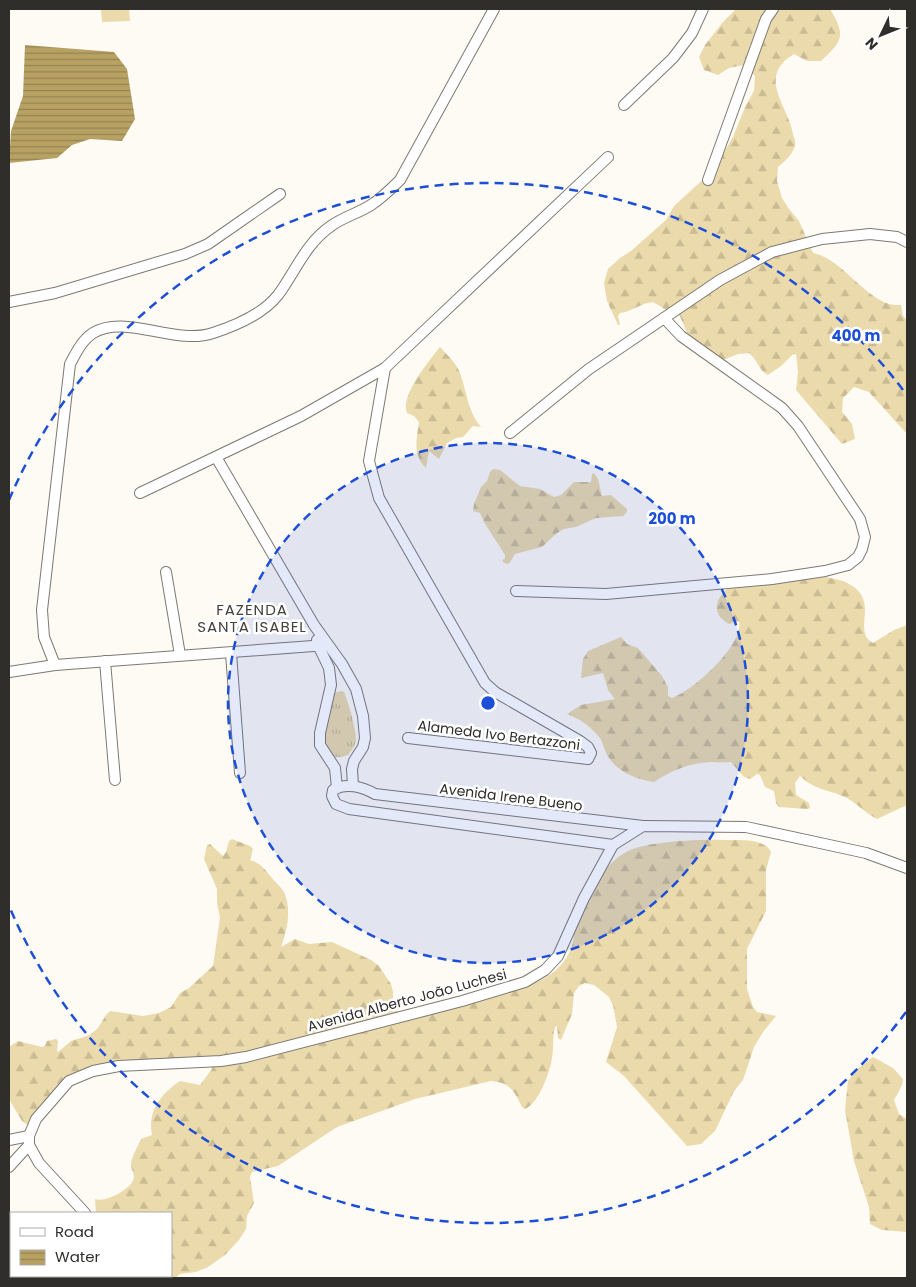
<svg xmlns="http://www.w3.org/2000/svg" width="916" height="1287" font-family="Poppins,sans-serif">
  <defs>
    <pattern id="grass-tufts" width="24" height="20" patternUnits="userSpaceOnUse" patternTransform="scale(1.25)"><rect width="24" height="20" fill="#ebdaab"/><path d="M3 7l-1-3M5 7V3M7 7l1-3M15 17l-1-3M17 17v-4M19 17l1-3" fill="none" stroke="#cabb93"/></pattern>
    <pattern id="forest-firs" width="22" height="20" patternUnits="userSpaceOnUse" patternTransform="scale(1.25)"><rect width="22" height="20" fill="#ebdaab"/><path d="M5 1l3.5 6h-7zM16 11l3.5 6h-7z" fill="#cabb93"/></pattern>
    <pattern id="water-rules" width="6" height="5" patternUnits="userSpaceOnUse" patternTransform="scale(1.25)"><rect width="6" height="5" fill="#b7a163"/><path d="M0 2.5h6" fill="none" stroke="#958452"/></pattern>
  </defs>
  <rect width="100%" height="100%" fill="#fdfbf4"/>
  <!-- grass -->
  <path fill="url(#grass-tufts)" d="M 341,691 L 344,692 C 348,701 357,731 356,741 C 355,746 351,751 348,755 C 306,769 328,713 334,693 Z"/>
  <!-- forest -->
  <g fill="url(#forest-firs)">
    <path d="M 736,9 L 830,9 C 846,35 843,41 821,61 L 807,61 L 794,54 C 756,77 788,105 793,134 C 794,138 796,142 795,146 C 792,155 785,161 778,167 L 777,181 L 782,198 L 789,209 L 799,221 L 813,253 C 839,257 863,296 889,304 C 893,305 897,305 901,305 L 903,316 L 907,320 L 907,434 L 869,392 L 854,387 L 843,398 L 842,412 L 852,424 L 855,439 L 842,444 L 796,390 L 798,372 L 796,354 L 792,355 L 781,366 L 768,375 C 759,371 757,359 749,353 L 738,354 L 723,360 L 709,358 L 691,342 L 679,314 L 668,311 L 653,302 C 640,303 632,312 620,313 L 618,316 L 620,325 L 618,325 L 607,301 L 604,283 L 608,269 L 620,258 L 631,251 L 666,220 L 674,206 L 708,175 L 718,162 L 733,137 L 746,105 L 754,91 L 755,76 L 744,65 L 729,68 L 718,75 L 704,70 L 699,57 L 705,45 L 723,22 Z"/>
    <path d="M 440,347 C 448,356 458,364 461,376 C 467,394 468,412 481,427 L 473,426 L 463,437 L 456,438 L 447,443 L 439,459 L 429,451 L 426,468 C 412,455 417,438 419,422 L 414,416 L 407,413 C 400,395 429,361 440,347 Z"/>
    <path d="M 493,469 L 500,470 L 520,486 L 540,489 L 554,497 L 561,495 L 574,482 L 591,482 L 592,474 L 594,473 L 598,479 L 602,496 L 611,495 L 627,509 L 627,512 L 623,516 L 596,518 L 576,527 L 564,529 L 557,533 L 542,547 L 515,554 L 509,564 L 504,563 L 502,560 L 505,559 L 505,555 L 484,522 L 480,513 L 473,511 L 474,504 L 481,487 L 487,481 L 490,472 Z"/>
    <path d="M 827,577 C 834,579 843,580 849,584 C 881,601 851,631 873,643 L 894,630 L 907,625 L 907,805 L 877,819 C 865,813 858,804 847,798 C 829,789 818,792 800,776 L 795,783 L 796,795 L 809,803 L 810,808 L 807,809 L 779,807 L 776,803 L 774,791 L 765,787 L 760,775 L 757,774 L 750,779 L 744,777 L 731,762 C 724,763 717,762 710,762 C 690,763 670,771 654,782 C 635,779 617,772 607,755 C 604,749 603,742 599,737 C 590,726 580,719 567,714 L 581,705 L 615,699 L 608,690 L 603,673 L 581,678 L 583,659 L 588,651 L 621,637 L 627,644 L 638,648 L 662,676 L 668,687 L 668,696 L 672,698 C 692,692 745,644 739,621 L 729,624 C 704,611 722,587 742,581 C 751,578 764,580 773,580 C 791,580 809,579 827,577 Z"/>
    <path d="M 232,839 L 250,846 L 253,849 L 250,860 C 260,863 265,869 271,877 C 275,882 281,887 284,892 C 292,909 287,931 281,947 L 295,939 L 309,944 L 332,942 L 371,960 L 379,966 L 391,984 L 393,992 L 393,1009 L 400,1012 L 526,986 C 547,980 568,965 573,942 C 574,937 574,932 575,927 C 576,921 580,915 583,909 C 593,887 605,863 628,851 C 648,841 703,839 726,840 C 740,840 764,838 771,852 L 766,870 L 766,911 L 747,949 L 747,989 L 753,1007 L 757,1012 L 776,1016 L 763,1032 L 754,1047 L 743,1080 L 734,1091 L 715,1131 L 701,1144 L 687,1146 L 624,1076 L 606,1062 L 617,1027 L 613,1005 L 609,997 L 594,985 L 585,983 L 579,986 L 574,993 L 572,1014 L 561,1040 L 558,1038 L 557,1026 L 555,1027 C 552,1038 554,1048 552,1058 C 550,1072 539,1103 525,1109 L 522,1107 C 514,1091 511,1083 491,1081 L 415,1099 L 337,1127 L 278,1166 L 252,1172 L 250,1177 L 254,1203 L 247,1216 L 246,1229 L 239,1240 L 225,1255 L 208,1267 L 196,1272 L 180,1274 L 175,1278 L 103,1278 L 101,1276 L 171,1276 L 171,1213 L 96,1213 L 95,1199 C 105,1203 133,1189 134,1177 C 134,1173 131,1169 131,1165 C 131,1157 138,1146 141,1139 L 152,1135 C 147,1111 162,1093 180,1081 L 200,1085 L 212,1069 L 211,1066 L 130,1063 L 71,1081 L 29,1126 L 22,1121 L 9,1099 L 9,1047 L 18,1041 L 42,1047 L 45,1046 L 47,1041 L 56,1039 L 58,1041 L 57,1051 L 58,1052 L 71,1041 L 90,1035 L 98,1028 L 106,1015 L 110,1011 L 143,1016 L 159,1013 L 171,1007 L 180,993 L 189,988 L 213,966 L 220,918 L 217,903 L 217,889 L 204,859 L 207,845 L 210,844 L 223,856 L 226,852 L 229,841 Z"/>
    <path d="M 873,1057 L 893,1068 L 903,1079 L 902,1085 L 894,1100 L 899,1114 L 907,1119 L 907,1232 L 882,1230 L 870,1224 L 869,1207 L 854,1161 L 845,1110 L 848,1081 L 856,1070 Z"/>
  </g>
  <!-- park -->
  <path fill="#ebdaab" d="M 129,9 L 130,21 L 102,22 L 101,10 Z"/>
  <!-- water -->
  <path fill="url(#water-rules)" d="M 25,45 L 114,52 L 127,69 L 135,119 L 122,141 L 90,139 L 72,145 L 57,158 L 9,163 L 11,131 L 23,96 Z"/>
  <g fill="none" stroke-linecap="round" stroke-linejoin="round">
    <defs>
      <g id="street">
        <path d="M 624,105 L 673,58 L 692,33 L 703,9"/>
        <path d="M 708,180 L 766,19 L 773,9"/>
        <path d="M 9,302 L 55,293 L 185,254 L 208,244 L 280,194"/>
        <path d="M 385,368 L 369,461 L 379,498 L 485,683 L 495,692 L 580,741 L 588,747 L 591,753 L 588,759 L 408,738"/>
        <path d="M 510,433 L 589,369 L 720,280 L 772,252 L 822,239 L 870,234 L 897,237 L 907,242"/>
        <path d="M 216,457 L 314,625 L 342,664 L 356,689 L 363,716 L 365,738 L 363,747 L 354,761 L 352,769 L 353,786"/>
        <path d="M 140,493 L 301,416 L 385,368 L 608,157"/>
        <path d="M 166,572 L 180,655"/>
        <path d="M 516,591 L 606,594 L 772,579 L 825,571 L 848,565 L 858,557 L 862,549 L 865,537 L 860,519 L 798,426 L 782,408 L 681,336 L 664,318"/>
        <path d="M 317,640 L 318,645 L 329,668 L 331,685 L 320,733 L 320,745 L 335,768 L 337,788"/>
        <path d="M 231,653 L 240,773"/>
        <path d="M 105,661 L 115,780"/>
        <path d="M 55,665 L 44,637 L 42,610 L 70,364 C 76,353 82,340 93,333 C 125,313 175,346 213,333 C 235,326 263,314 278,295 C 295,272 306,243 331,226 C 343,217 359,213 371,205 C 382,198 391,189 400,180 L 494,9"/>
        <path d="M 9,672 L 55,665 L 327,645"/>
        <path d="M 613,845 L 349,809 L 336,804 L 332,796 L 333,790 C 346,782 363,787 375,794 L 643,826"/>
        <path d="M 9,1140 L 29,1136"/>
        <path d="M 9,1167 L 29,1145"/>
        <path d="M 85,1213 L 39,1163 L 29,1145 L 29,1136 L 36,1119 L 69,1081 L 93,1071 L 119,1066 L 221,1061 L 246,1057 L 462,1001 L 525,982 L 545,970 L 558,956 L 584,898 L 613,845 L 643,826 L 746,827 L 866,853 L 907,868"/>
        <path d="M 116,1276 L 118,1278"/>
      </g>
    </defs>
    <!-- street casing -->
    <use href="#street" stroke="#7c7a74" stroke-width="12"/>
    <!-- street -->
    <use href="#street" stroke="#fff" stroke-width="10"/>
  </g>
  <!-- distance rings -->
  <circle cx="488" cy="703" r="260" fill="#1d4ed8" fill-opacity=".12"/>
  <g fill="none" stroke="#1d4ed8" stroke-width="2.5" stroke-dasharray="9 6">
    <circle cx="488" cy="703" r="260"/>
    <path d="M906 1012A520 520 0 0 1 9 906M9 500A520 520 0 0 1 906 394"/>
  </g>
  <g text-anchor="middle" stroke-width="5" stroke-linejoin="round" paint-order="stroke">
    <!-- street labels -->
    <g font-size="14" fill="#2f2e2b" stroke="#fff">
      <text transform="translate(499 735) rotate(7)" y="5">Alameda Ivo Bertazzoni</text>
      <text transform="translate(511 797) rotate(7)" y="5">Avenida Irene Bueno</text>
      <text transform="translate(407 1000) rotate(-15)" y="5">Avenida Alberto João Luchesi</text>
    </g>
    <!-- neighbourhood labels -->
    <g font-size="15" letter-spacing="1" fill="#45433d" stroke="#fff">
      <text x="252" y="615">FAZENDA<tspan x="252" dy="17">SANTA ISABEL</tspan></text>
    </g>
  </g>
  <circle cx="488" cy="703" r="8" fill="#1d4ed8" stroke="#fff" stroke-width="2.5"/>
  <g font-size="15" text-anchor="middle" font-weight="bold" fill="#1d4ed8" stroke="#fff" stroke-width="5" stroke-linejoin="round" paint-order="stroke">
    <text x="856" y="341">400 m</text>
    <text x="672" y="524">200 m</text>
  </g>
  <!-- border -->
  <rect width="916" height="1287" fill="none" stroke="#2f2e2b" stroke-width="20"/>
  <!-- legend -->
  <rect x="10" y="1212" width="162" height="65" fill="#ffffff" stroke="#acabaa"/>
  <rect x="20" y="1228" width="25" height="8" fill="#ffffff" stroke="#acabaa"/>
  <text x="55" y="1237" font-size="15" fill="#2f2e2b">Road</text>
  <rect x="20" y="1250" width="25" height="15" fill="url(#water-rules)" stroke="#acabaa"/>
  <text x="55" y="1262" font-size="15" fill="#2f2e2b">Water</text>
  <!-- north arrow -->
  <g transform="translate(881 35) rotate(227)" stroke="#ffffff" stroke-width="4" paint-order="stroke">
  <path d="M0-4L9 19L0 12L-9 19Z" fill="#2f2e2b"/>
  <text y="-8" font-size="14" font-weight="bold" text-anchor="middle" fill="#2f2e2b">N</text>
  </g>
</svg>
